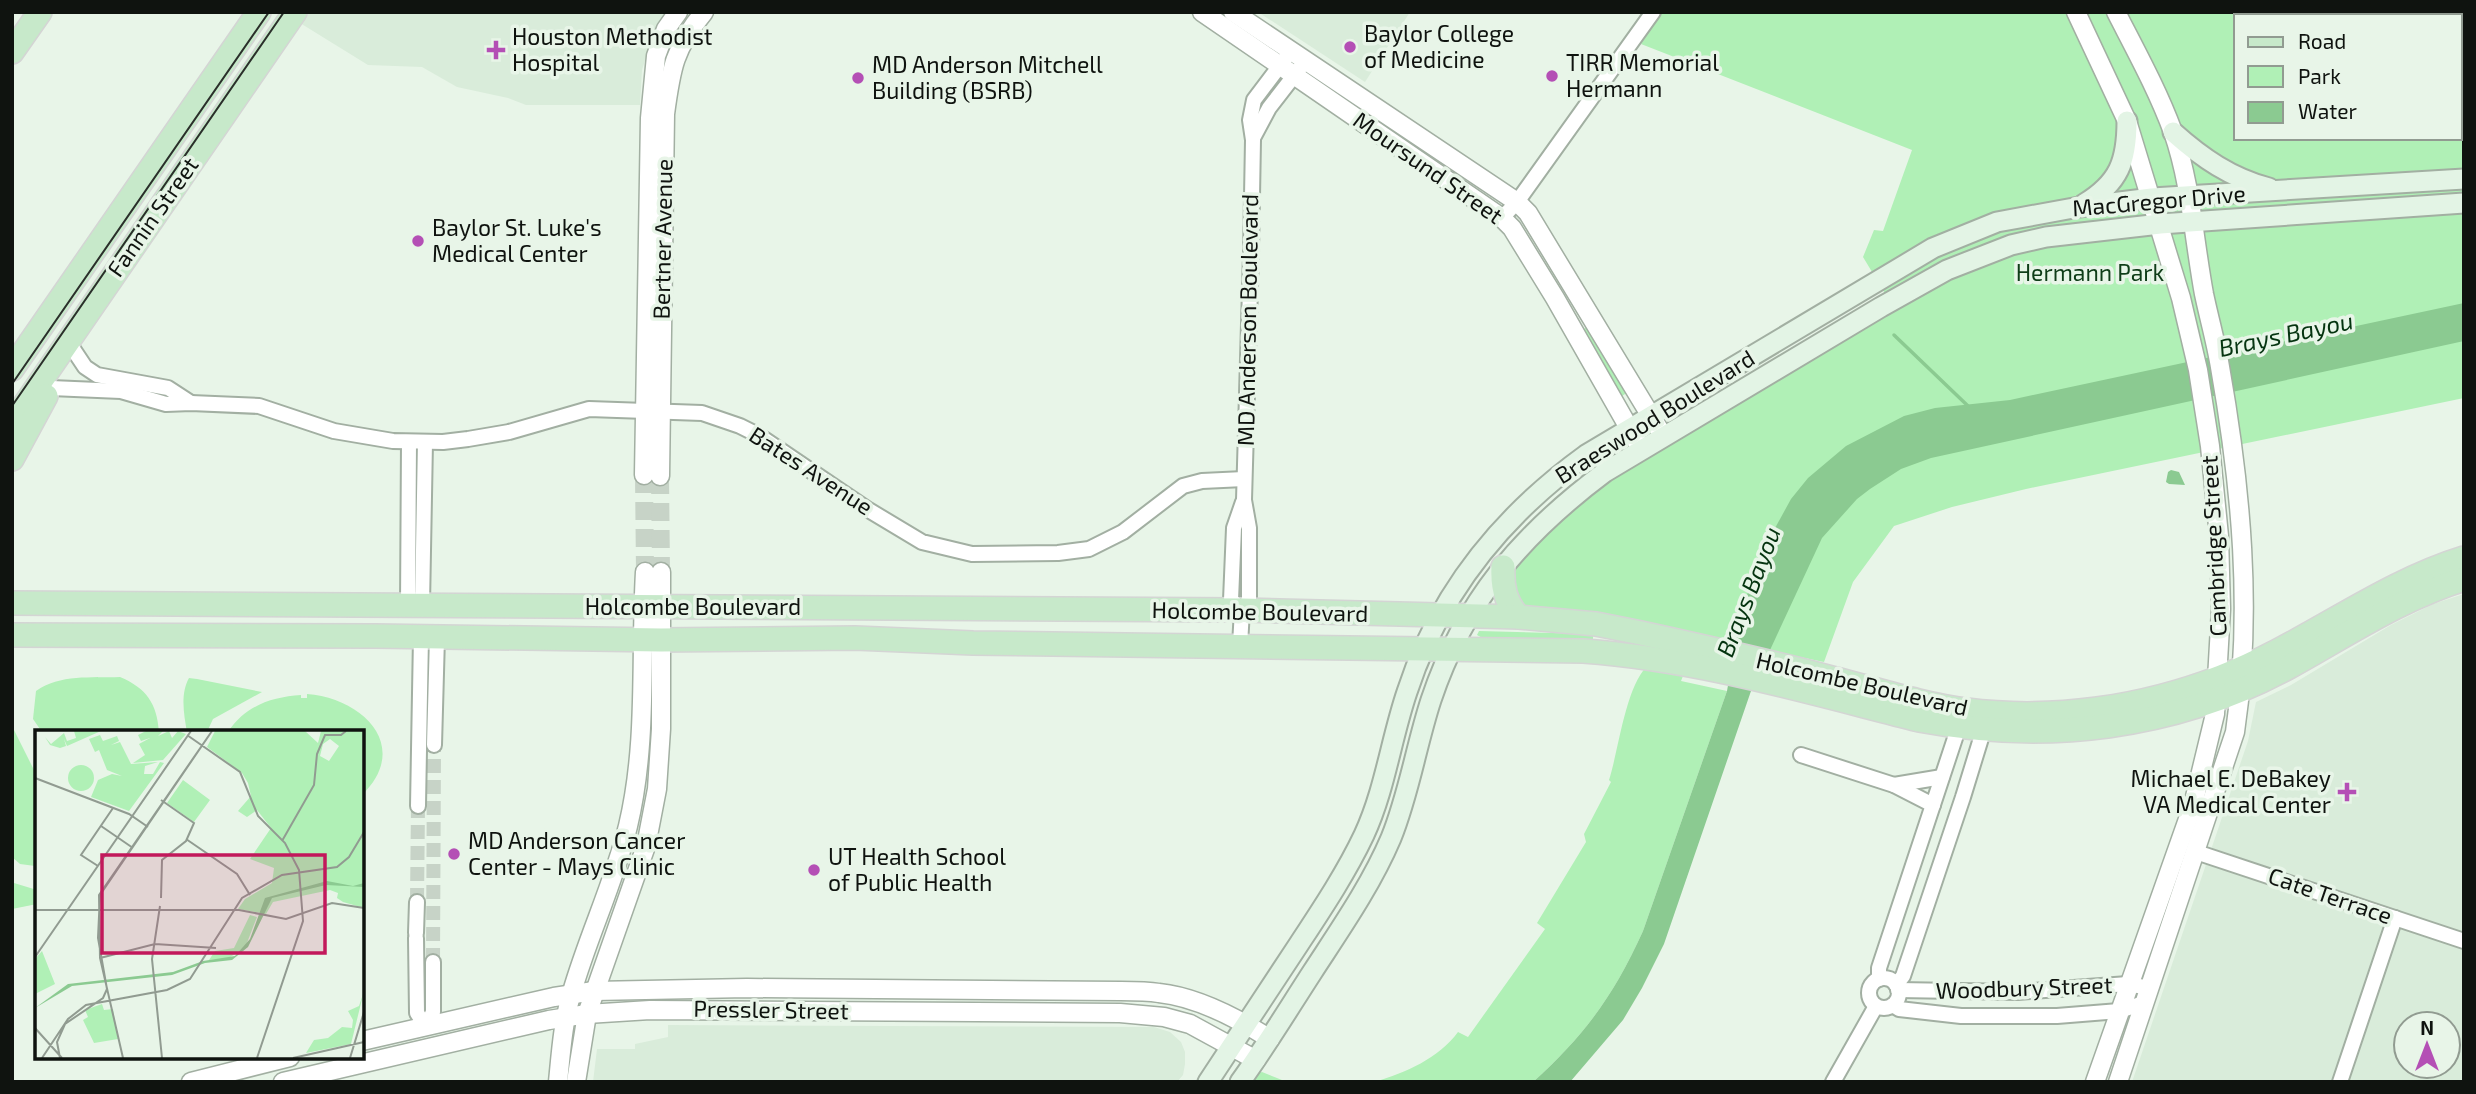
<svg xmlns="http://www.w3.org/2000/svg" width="2476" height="1094" font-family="'Exo 2',sans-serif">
  <rect width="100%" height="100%" fill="#e8f5e8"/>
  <!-- built -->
  <g fill="#d9ecda" fill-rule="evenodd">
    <path d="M 309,12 L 667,12 L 653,35 L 642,70 L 640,105 L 526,105 L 508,98 L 457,87 L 422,67 L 368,65 L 300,23 Z"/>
    <path d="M 1258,12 L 1410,12 L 1365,82 Z"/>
    <path d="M 2464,594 L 2464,1082 L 2132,1082 L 2248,741 L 2256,702 L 2291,685 L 2391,625 L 2433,604 ZM 2406,1024 L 2448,1024 L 2448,1066 L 2406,1066 Z"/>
    <path d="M 668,1025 L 1154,1027 L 1170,1032 L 1181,1042 L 1185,1052 L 1185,1064 L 1183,1075 L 1177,1082 L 593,1082 L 597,1049 L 635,1049 L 635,1044 L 668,1037 Z"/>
  </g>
  <!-- green -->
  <g fill="#b0f0b6" fill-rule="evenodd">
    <path d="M 1662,12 L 2464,12 L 2464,398 L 2026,489 L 1952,507 L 1894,526 L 1853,582 L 1824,662 L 1604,616 L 1525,608 L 1509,588 L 1515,566 L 1551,526 L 1611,479 L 1895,310 L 1863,257 L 1874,230 L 1883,231 L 1912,150 L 1641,44 ZM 2236,16 L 2460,16 L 2460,138 L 2236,138 Z"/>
    <path d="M 1589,326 L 1628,392 L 1622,396 L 1582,330 Z"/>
    <path d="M 1479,631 L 1593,634 L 1593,643 L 1486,640 L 1477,635 Z"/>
    <path d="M 1647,666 L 1683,676 L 1681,681 L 1727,691 L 1643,931 C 1614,995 1585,1035 1533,1082 L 1375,1082 C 1406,1072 1438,1059 1458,1032 L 1468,1037 L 1545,929 L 1537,923 L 1586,842 L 1584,834 L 1611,782 L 1609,780 C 1619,749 1625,689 1647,666 Z"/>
    <path d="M 120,677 C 146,688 157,703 159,732 L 42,732 L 33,719 L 36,691 C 60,674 91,678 120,677 Z"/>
    <path d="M 189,678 L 197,679 L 262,692 L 213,719 L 207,732 L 187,732 C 184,715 180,694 189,678 Z"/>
    <path d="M 307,694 C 362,698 412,746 362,795 L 362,732 L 228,732 C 245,706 271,697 301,695 L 301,698 L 307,698 Z"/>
    <path d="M 12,726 L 34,770 L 37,780 L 37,865 L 35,866 L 20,864 L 12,857 Z"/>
    <path d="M 14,883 L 37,890 L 37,904 L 12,909 L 12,885 Z"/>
    <path d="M 1262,1072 L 1287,1082 L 1250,1082 L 1258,1073 Z"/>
  </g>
  <!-- water -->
  <g fill="#8bca91">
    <path d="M 2464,303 L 2464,341 L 1931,458 L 1901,469 L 1870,489 L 1857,499 L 1822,538 L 1751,691 L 1664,944 L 1642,988 L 1623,1020 L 1570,1082 L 1533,1082 C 1585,1035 1614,995 1643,931 L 1727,691 L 1741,612 L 1763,550 L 1791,499 L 1808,478 L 1846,446 L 1904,416 L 1935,408 L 2010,400 Z"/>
    <path d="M 2171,470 L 2179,472 L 2185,485 L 2169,484 L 2166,482 L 2168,472 Z"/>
  </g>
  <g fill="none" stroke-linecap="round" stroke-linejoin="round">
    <!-- stream -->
    <path stroke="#8bca91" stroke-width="3.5" d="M 1894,335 L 1968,406"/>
    <!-- minor-tunnel -->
    <g stroke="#c7d3c7" stroke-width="14" stroke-dasharray="14 7" stroke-linecap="butt">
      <path d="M 417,902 L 418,806"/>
      <path d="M 433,962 L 434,745"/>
    </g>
    <!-- tertiary-tunnel -->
    <g stroke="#c7d3c7" stroke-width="18" stroke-dasharray="18 9" stroke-linecap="butt">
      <path d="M 644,475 L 645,572"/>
      <path d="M 660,476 L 661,572"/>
    </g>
    <defs>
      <g id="minor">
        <path d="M 1253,138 L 1269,108 L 1300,68"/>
        <path d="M 1502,218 L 1517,202 L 1653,12"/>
        <path d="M 73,349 L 85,367 L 97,375 L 168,388 L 191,403"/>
        <path d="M 51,388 L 121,391 L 166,404 L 191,403 L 259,406 L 334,431 L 393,441 L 443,442 L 468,439 L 509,432 L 589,409 L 702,413 L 740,426 L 758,435 L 867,509 L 922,542 L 972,554 L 1058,553 L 1089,549 L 1123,532 L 1183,486 L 1202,481 L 1244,479"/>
        <path d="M 408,605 L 409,442"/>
        <path d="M 422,605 L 425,442"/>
        <path d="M 1242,610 L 1231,600 L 1234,528 L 1243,502"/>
        <path d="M 1240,645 L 1242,610 L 1249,600 L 1249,528 L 1244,500 L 1251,253 L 1253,140 L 1250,120 L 1254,100 L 1285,59"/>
        <path d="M 434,745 L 437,637"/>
        <path d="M 1801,755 L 1894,785 L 1933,805"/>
        <path d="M 1894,785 L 1942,777"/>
        <path d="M 418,806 L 421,637"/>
        <path d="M 2196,852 L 2464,941"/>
        <path d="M 416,933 L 417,902"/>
        <path d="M 416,938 L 417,1013 L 426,1027"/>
        <circle cx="1884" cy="993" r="15"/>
        <path d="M 1879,979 L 1879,968 L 1961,720"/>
        <path d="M 1896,985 L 1903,976 L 1963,797 L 1986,722"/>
        <path d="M 1898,990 L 2018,992 L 2128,984 L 2149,988"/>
        <path d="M 1893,1005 L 1899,1009 L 1961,1016 L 2057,1016 L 2119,1011 L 2144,1003"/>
        <path d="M 426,1027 L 433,1012 L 433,962"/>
        <path d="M 1833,1082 L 1876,1006"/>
        <path d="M 2340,1082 L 2395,918"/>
      </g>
      <g id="tertiary">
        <path d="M 1202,12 L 1502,218 L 1512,228 L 1555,298 L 1641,449"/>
        <path d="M 1233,12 L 1517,202 L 1528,213 L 1663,436"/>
        <path d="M 2076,12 L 2127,121 L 2181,298 L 2198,370 L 2210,446 L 2219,536 L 2221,609 L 2215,714 L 2193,805 L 2095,1082"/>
        <path d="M 2116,12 C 2136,51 2158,91 2173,132 C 2191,184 2194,240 2204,294 C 2209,318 2216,342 2220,367 C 2241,486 2253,612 2235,732 L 2118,1082"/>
        <path d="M 644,475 L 650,118 L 656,56 L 666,29 L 678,12"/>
        <path d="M 660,476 L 665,114 C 671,69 674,48 704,12"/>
        <path d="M 362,1041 L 554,997 L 594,991 L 747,988 L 1121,991 C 1134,991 1147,991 1159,993 C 1198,997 1237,1018 1270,1039"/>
        <path d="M 191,1082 L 290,1057"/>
        <path d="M 283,1082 L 549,1020 L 587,1014 L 650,1010 L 1120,1013 L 1164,1017 L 1190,1024 L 1256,1060"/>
        <path d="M 558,1082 C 561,1052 563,1021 572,992 C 588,936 614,883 628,826 C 648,742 640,657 645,572"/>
        <path d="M 576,1082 L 587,1014 L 646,846 L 657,789 L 661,729 L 661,572"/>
      </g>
      <g id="secondary">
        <path d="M 2173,132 C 2202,158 2231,178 2269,188"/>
        <path d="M 2084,204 C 2119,183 2127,161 2127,121"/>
        <path d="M 1208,1082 C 1238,1036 1269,990 1299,944 C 1322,909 1346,873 1364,835 C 1385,790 1391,739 1407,692 C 1439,593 1503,515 1586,455 L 1933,248 L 1997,222 L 2079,207 L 2152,198 L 2464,179"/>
        <path d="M 1240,1082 C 1266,1046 1289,1008 1313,971 C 1341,928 1371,885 1391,838 C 1409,794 1416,746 1431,700 C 1464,601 1522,534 1605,472 L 1881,307 L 1947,270 L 2011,245 L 2046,237 L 2160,224 L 2464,203"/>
      </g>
      <g id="primary">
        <path d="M 12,52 L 40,12"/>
        <path d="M 12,369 L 259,12"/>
        <path d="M 12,423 L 295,12"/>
        <path d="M 12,459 L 46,396"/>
        <path d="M 1503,567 C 1502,586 1505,603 1519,617"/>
        <path d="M 12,603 L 1242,610 L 1519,617 L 1596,624 L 1641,633 C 1705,647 1769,661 1832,678 C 1876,689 1921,704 1966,710 C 2052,721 2141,708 2221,677 C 2306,644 2377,585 2464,558"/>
        <path d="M 12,635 L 376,636 L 661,640 L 855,638 L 973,643 L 1583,651 C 1697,659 1808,692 1919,720 C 2046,744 2175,729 2289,667 C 2347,635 2400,599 2464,579"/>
      </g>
    </defs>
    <!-- minor casing -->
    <use href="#minor" stroke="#a2afa2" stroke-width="18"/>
    <!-- tertiary casing -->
    <use href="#tertiary" stroke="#a2afa2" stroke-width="21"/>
    <!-- secondary casing -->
    <use href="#secondary" stroke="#a2afa2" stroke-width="23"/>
    <!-- primary casing -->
    <use href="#primary" stroke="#d4d5d4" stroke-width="26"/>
    <!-- minor -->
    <use href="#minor" stroke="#fff" stroke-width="14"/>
    <!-- tertiary -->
    <use href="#tertiary" stroke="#fff" stroke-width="18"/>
    <!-- secondary -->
    <use href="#secondary" stroke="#e3f4e5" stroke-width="19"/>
    <!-- primary -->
    <use href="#primary" stroke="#c7e9ca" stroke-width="23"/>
    <!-- tram -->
    <g stroke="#2a2f2a" stroke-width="2">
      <path d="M 12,384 L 269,12"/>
      <path d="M 12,406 L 284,12"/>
    </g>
  </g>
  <!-- markers -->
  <g fill="#b44fb5" stroke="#e8f5e8" stroke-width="2.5">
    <circle cx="1350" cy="47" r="7"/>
    <path d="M492.5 39.5h7v7h7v7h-7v7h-7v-7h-7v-7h7z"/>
    <circle cx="1552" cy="76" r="7"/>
    <circle cx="858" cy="78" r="7"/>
    <circle cx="418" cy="241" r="7"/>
    <path d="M2343.5 781.5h7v7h7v7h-7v7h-7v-7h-7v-7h7z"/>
    <circle cx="454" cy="854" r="7"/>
    <circle cx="814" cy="870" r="7"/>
  </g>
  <g text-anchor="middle" stroke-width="7" stroke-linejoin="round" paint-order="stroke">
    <!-- poi labels -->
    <g font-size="23" fill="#0f130f" stroke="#e8f5e8" text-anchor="start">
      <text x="1364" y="42">Baylor College<tspan x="1364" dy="26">of Medicine</tspan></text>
      <text x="512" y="45">Houston Methodist<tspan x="512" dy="26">Hospital</tspan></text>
      <text x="1566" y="71">TIRR Memorial<tspan x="1566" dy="26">Hermann</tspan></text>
      <text x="872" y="73">MD Anderson Mitchell<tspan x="872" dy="26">Building (BSRB)</tspan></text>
      <text x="432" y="236">Baylor St. Luke's<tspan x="432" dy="26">Medical Center</tspan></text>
      <text x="2331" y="787" text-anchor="end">Michael E. DeBakey<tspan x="2331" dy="26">VA Medical Center</tspan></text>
      <text x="468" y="849">MD Anderson Cancer<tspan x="468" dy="26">Center - Mays Clinic</tspan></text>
      <text x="828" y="865">UT Health School<tspan x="828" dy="26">of Public Health</tspan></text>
    </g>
    <!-- street labels -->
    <g font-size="23" fill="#0f130f" stroke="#e8f5e8">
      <text transform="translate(1428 168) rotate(35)" y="8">Moursund Street</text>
      <text transform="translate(2159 201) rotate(-5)" y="8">MacGregor Drive</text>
      <text transform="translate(153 217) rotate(-55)" y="8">Fannin Street</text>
      <text transform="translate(663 239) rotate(-89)" y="8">Bertner Avenue</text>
      <text transform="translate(1248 320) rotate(-89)" y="8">MD Anderson Boulevard</text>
      <text transform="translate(1655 417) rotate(-32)" y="8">Braeswood Boulevard</text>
      <text transform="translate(811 471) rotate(33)" y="8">Bates Avenue</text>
      <text transform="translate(2214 546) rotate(-93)" y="8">Cambridge Street</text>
      <text x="693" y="615">Holcombe Boulevard</text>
      <text transform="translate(1260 612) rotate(1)" y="8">Holcombe Boulevard</text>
      <text transform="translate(1862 684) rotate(13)" y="8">Holcombe Boulevard</text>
      <text transform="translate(2330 896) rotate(19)" y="8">Cate Terrace</text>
      <text transform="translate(2024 988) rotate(-2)" y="8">Woodbury Street</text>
      <text transform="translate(771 1010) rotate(1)" y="8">Pressler Street</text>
    </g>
    <!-- park labels -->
    <g font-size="23" fill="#0f3d18" stroke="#e8f5e8">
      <text x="2090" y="281">Hermann Park</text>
    </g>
    <!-- water labels -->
    <g font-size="24" font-style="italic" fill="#053410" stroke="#e8f5e8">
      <text transform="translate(2286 335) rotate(-12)" y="8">Brays Bayou</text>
      <text transform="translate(1749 592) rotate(-69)" y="8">Brays Bayou</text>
    </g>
  </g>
  <!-- overview -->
  <g transform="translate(35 730)">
    <rect width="329" height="329" fill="#e8f5e8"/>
    <path d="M 39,1 L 66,1 L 32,16 L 29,9 L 31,16 L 25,18 L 15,15 L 10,7 L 16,14 L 29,3 L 32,11 L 41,8 ZM 111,1 L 128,1 L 123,6 L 134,1 L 137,8 L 143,1 L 151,4 L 128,30 L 98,33 L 110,25 L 104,14 L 115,8 L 106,11 L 103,5 ZM 180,1 L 270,1 L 283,13 L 286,1 L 329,1 L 329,178 L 308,172 L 302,168 L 303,163 L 295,160 L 238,172 L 231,184 L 203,179 L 210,169 L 237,153 L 239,138 L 215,129 L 236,98 L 222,80 L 212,87 L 203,81 L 216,66 L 213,53 L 207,43 L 172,17 ZM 295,9 L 304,16 L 294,31 L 285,26 L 288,14 ZM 65,5 L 68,11 L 82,6 L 84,11 L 76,15 L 85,12 L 96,34 L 123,32 L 110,36 L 109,44 L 118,44 L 125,32 L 129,33 L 94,81 L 56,67 L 63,50 L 77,44 L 87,46 L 72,40 L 64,20 L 60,22 L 54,9 ZM33 48a13 13 0 1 1 26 0a13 13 0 1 1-26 0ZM 148,50 L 175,70 L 159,92 L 132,73 ZM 215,185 L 222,187 L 210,218 L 192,229 L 174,230 L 180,221 L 199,218 ZM 7,221 L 20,254 L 0,264 L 0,229 ZM 329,261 L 316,314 L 271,323 L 279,310 L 293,308 L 307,297 L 317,298 L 318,290 L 313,281 L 324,276 ZM 67,274 L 69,280 L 78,279 L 83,309 L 59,313 L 48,290 L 53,287 L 50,280 Z" fill="#b0f0b6" fill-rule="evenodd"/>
    <path d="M 292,151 L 318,156 L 329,153 L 329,157 L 291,155 L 237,168 L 213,217 L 197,230 L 170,233 L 137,245 L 37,256 L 0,278 L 33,254 L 138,242 L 168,231 L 200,226 L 215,209 L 230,168 Z" fill="#8bca91"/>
    <path fill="none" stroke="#919b91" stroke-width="2" d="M 152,5 L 205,42 L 223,86 L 250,113 L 264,140 L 268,191 L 222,328M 0,48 L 94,84 L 113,97M 126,70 L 159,93 L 151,111 L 127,130 L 126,168M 66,96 L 98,118M 151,109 L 202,144 L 215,165M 247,111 L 279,55 L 282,24 L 290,5 L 306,5 L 311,1M 63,136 L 46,125 L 78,78M 125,176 L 117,229 L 127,328M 0,180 L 204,180 L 251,189 L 297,173 L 329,178M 0,227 L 156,1M 65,228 L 120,214 L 181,218M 0,298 L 27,328M 7,328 L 33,289 L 51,275 L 132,260 L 155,249 L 207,168 L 247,145 L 302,137 L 314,127 L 329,102M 25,328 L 22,312 L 30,294 L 68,268 L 72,259 L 63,208 L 65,165 L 177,1M 88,328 L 65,228 L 64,165 L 177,1M 258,328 L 329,312M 315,328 L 329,282"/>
    <path fill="#c2185b" fill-opacity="0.15" stroke="#c2185b" stroke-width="3.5" d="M 67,125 L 290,125 L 290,223 L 67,223 Z"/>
    <rect width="329" height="329" fill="none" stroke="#0f130f" stroke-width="3.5"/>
  </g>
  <!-- border -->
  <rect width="2476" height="1094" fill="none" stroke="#0f130f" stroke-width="28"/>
  <!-- legend -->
  <rect x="2234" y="14" width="228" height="126" fill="#e8f5e8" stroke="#919b91" stroke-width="2"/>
  <rect x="2248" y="37" width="35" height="10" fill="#c7e9ca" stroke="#919b91" stroke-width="2"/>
  <text x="2298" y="49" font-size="21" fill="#0f130f">Road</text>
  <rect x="2248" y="66" width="35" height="21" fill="#b0f0b6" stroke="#919b91" stroke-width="2"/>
  <text x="2298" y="84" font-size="21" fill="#0f130f">Park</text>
  <rect x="2248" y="102" width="35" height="21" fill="#8bca91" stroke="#919b91" stroke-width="2"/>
  <text x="2298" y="119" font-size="21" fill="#0f130f">Water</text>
  <!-- north arrow -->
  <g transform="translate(2427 1045)"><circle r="33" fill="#e8f5e8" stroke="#919b91" stroke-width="2"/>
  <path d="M0-5L12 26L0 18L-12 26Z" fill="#b44fb5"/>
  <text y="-10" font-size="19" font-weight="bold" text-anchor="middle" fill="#0f130f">N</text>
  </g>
</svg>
